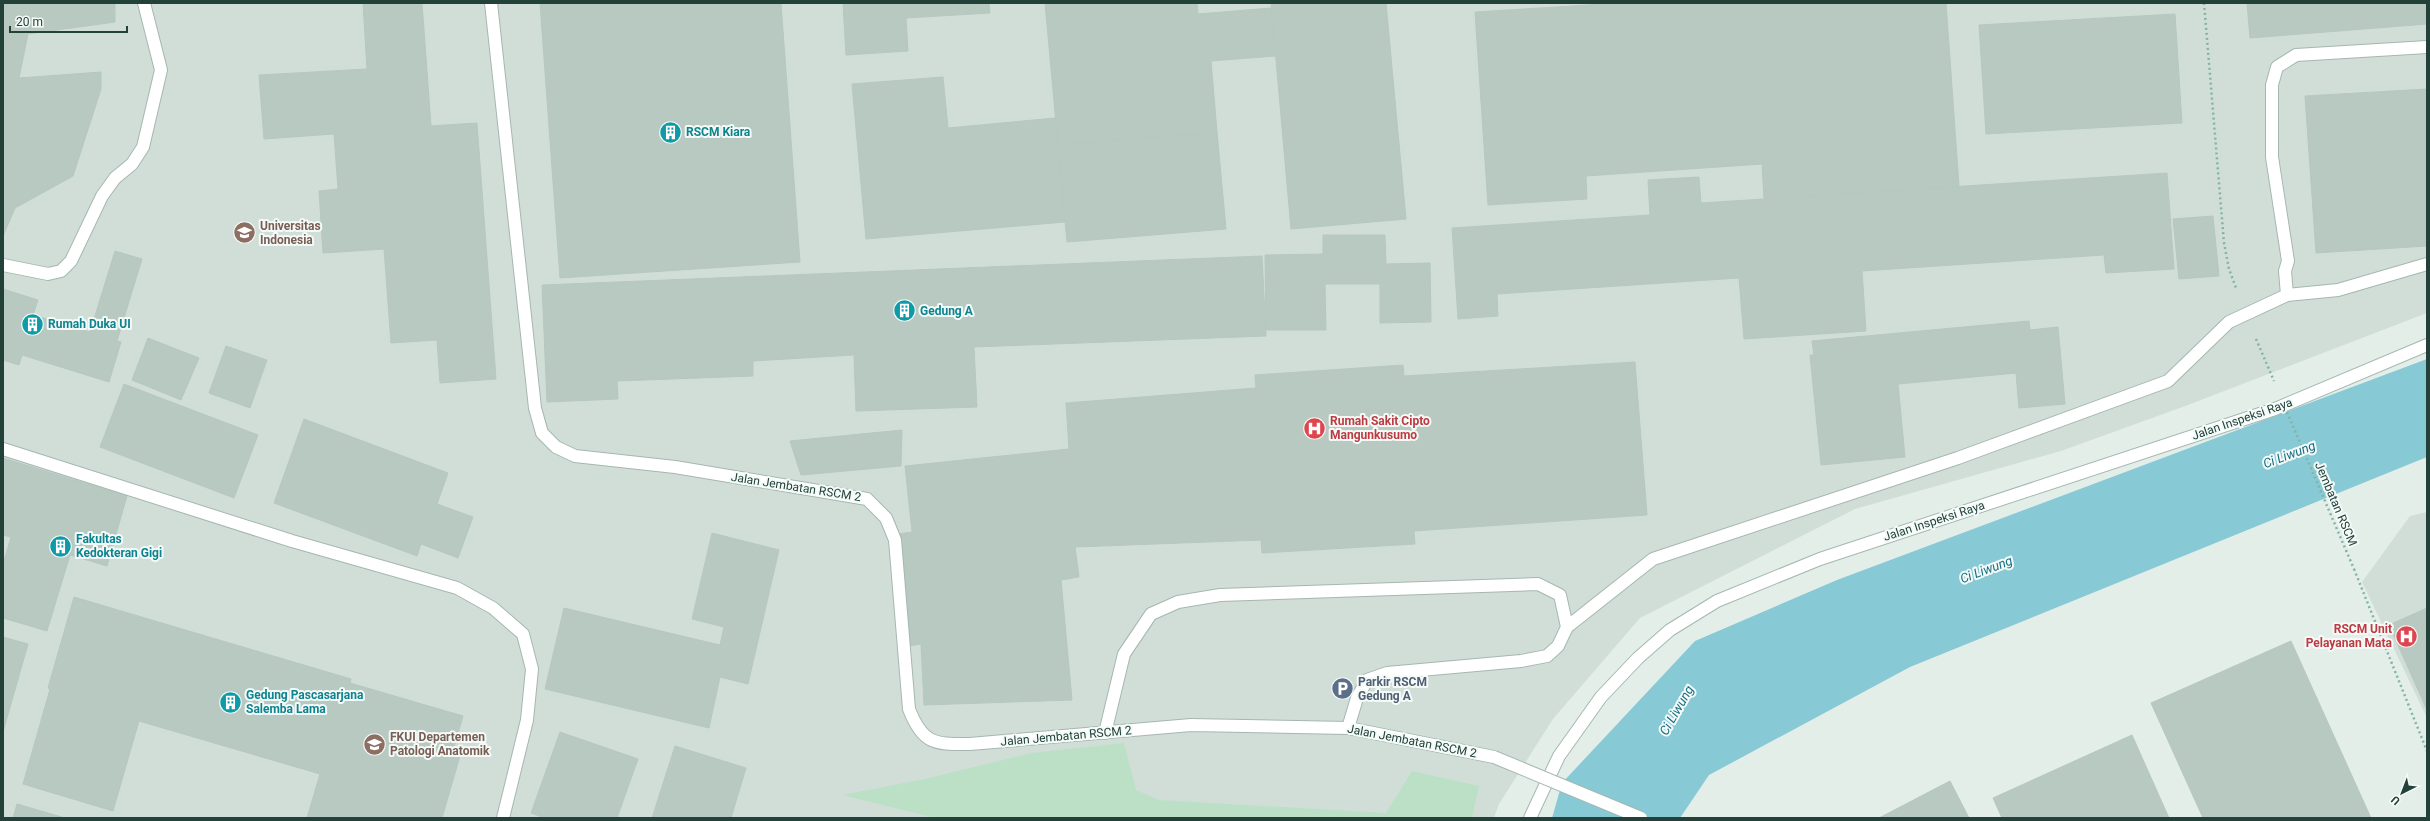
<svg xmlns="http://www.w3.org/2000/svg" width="2430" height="821" font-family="Roboto,sans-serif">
  <rect width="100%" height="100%" fill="#e3eee9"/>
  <!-- built -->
  <g fill="#d1ded8">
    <path d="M 3,3 L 2427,3 L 2427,313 L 2188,405 L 2061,451 L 1855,509 L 1640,618 L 1553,719 L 1499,804 L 1494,818 L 3,818 Z"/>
    <path d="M 2427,512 L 2427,718 L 2362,582 L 2410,516 Z"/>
  </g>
  <!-- green -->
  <path fill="#bbe0c6" d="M 1124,743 L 1136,790 L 1159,800 L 1386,813 L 1412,771 L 1479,786 L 1472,818 L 935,818 L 842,795 L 925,779 L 1031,753 Z"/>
  <!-- water -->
  <path fill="#88c9d6" d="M 2427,359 L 2427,457 L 1910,667 L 1709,775 L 1680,818 L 1552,818 L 1562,783 L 1695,641 L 1837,580 Z"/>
  <!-- building -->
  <g fill="#b8c9c2" stroke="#b5c8c1">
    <path d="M 3,3 L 115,3 L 115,22 L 28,34 L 19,78 L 101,72 L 101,89 L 73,176 L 15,208 L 3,236 Z"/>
    <path d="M 363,3 L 422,3 L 431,126 L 477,123 L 496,379 L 440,383 L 437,340 L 391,343 L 384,249 L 323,253 L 319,191 L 338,189 L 334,134 L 264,139 L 259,75 L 367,69 Z"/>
    <path d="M 540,3 L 781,3 L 800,262 L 560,278 Z"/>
    <path d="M 843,3 L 989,3 L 990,13 L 906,18 L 908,51 L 846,55 Z"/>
    <path d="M 1045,3 L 1197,3 L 1198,14 L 1271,8 L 1275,56 L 1211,61 L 1217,132 L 1058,145 Z"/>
    <path d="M 1271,3 L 1386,3 L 1406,219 L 1291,229 Z"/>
    <path d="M 1620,3 L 1946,3 L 1959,186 L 1764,199 L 1762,164 L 1586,176 L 1587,199 L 1488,205 L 1475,12 Z"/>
    <path d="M 2247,3 L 2427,3 L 2427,24 L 2250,38 Z"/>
    <path d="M 2175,14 L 2182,123 L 1986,134 L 1979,25 Z"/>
    <path d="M 943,77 L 948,128 L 1055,118 L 1065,222 L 866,239 L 852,84 Z"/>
    <path d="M 2427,89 L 2427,246 L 2316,253 L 2305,96 Z"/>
    <path d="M 1217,132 L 1226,229 L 1067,242 L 1058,145 Z"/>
    <path d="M 2167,173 L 2174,269 L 2106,273 L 2104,255 L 1862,271 L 1866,331 L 1744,339 L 1739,278 L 1497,294 L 1498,316 L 1458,319 L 1452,228 L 1650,215 L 1648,180 L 1699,177 L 1701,203 Z"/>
    <path d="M 2213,216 L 2219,276 L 2179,279 L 2173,219 Z"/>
    <path d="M 1323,235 L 1385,235 L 1386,264 L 1430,263 L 1431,322 L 1380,323 L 1380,284 L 1325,284 L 1326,330 L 1266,330 L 1265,255 L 1323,254 Z"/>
    <path d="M 115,251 L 142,259 L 117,341 L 121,342 L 109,382 L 22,355 L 19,365 L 3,360 L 3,289 L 38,300 L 33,315 L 90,332 Z"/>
    <path d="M 1262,256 L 1266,336 L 974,347 L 977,407 L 856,411 L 854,355 L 753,361 L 753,376 L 617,381 L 618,399 L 547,402 L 542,285 Z"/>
    <path d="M 2029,321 L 2030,330 L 2058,327 L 2065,404 L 2019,408 L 2016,373 L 1898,384 L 1905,457 L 1821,465 L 1810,355 L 1814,355 L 1812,341 Z"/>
    <path d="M 148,338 L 199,358 L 181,400 L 132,380 Z"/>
    <path d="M 226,346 L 267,360 L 250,408 L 209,393 Z"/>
    <path d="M 1635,362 L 1647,515 L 1414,531 L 1415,544 L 1262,553 L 1261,540 L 1075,547 L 1079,577 L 1061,580 L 1072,700 L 924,705 L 921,644 L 908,646 L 898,534 L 912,532 L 905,466 L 1069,449 L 1066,403 L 1256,388 L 1255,375 L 1403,365 L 1404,376 Z"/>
    <path d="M 124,384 L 258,435 L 234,498 L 100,447 Z"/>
    <path d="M 304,419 L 448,473 L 437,504 L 473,517 L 458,558 L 421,544 L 417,556 L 274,503 Z"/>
    <path d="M 902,430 L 901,466 L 801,475 L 790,441 Z"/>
    <path d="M 3,458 L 127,496 L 107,566 L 70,555 L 47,631 L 3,618 L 3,564 L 11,537 L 3,535 Z"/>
    <path d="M 712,533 L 779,550 L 748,684 L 720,677 L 709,728 L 545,689 L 564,608 L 720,645 L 724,627 L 692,619 Z"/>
    <path d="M 74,597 L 351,679 L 350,683 L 463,716 L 454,747 L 462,749 L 442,818 L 307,818 L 320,774 L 139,721 L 113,811 L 23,784 L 50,689 L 48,688 Z"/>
    <path d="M 2427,608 L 2427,710 L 2389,625 Z"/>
    <path d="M 3,637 L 28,644 L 3,732 Z"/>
    <path d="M 2291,641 L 2371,818 L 2203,818 L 2151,703 Z"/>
    <path d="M 560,732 L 638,759 L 617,818 L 545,818 L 531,813 Z"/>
    <path d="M 2132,735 L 2169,818 L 2002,818 L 1993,798 Z"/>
    <path d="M 675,746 L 746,768 L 731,818 L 652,818 Z"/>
    <path d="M 1950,781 L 1969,818 L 1879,818 Z"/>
    <path d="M 17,804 L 65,818 L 13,818 Z"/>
  </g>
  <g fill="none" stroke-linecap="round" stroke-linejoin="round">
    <defs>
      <g id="service">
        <path d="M 491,3 L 535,408 L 542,433 L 556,447 L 575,456 L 675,467 L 867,499 L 886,518 L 895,540 L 909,709 C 923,745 935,744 970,744 L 1191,725 L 1348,728 L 1494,757"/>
        <path d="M 3,265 L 48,274 L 61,271 L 71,261 L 102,196 L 115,178 L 132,164 L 143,147 L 161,70 L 144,3"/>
        <path d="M 2287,295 L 2338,290 L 2427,264"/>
        <path d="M 3,449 L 292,541 L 457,588 L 493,608 L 523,634 L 532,669 L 527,720 L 503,818"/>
        <path d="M 1567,627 L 1653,559 L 1958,458 L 2168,381 L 2229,322 L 2287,295 L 2285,271 L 2288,261 L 2272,157 L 2272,85 L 2277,67 L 2296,55 L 2427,47"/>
        <path d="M 1105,733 L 1124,654 L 1151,614 L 1178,602 L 1220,595 L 1538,584 L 1560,595 L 1567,627 L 1558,646 L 1547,656 L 1521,661 L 1387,673 L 1367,680 L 1357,698 L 1348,728"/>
      </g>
      <path id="minor" d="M 1530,818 L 1559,756 L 1601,697 L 1638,658 L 1670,630 L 1717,601 L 1820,559 L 2275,409 L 2427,345"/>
    </defs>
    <!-- service casing -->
    <use href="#service" stroke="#a5b7b1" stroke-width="14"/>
    <!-- minor casing -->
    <use href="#minor" stroke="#a5b7b1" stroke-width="14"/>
    <!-- path -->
    <g stroke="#82b4a5" stroke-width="2.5" stroke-dasharray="2 3" stroke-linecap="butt">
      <path d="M 2204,3 L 2224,243 L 2229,269 L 2236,288"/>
      <path d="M 2256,339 L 2274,381"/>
      <path d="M 2354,569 L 2427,751"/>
    </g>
    <!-- service -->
    <use href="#service" stroke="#fff" stroke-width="12"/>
    <!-- minor -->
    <use href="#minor" stroke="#fff" stroke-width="12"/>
    <defs>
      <path id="service-bridge" d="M 1494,757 L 1641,818"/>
    </defs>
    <!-- service-bridge casing -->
    <use href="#service-bridge" stroke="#a5b7b1" stroke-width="14" stroke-linecap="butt"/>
    <!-- path-bridge -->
    <path stroke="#82b4a5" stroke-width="2.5" stroke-dasharray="2 3" stroke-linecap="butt" d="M 2283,403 L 2354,569"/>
    <!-- service-bridge -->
    <use href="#service-bridge" stroke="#fff" stroke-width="12"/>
  </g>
  <!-- icons -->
  <defs>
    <symbol id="building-disc" viewBox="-11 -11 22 22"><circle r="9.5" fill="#0f9aa8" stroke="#f4faf7"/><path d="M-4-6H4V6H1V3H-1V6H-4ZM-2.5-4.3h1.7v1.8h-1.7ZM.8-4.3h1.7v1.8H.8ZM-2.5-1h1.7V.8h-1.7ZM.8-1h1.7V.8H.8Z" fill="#fff"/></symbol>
    <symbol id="university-disc" viewBox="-11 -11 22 22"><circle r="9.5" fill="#8d6e63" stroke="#f4faf7"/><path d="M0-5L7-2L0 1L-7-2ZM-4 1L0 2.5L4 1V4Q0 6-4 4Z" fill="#fff"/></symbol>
    <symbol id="hospital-disc" viewBox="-11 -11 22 22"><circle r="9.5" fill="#e0444e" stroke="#f4faf7"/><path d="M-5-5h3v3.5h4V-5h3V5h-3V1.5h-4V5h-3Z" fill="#fff"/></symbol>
    <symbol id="parking-disc" viewBox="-11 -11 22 22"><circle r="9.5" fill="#5c6f8a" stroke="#f4faf7"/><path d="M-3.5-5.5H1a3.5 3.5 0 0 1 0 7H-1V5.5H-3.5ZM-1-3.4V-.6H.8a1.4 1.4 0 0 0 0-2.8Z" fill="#fff"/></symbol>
  </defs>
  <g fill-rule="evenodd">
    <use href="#building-disc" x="658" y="120" width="25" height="25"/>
    <use href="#university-disc" x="232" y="220" width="25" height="25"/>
    <use href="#building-disc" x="892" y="298" width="25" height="25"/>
    <use href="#building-disc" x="20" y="312" width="25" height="25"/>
    <use href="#hospital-disc" x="1302" y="416" width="25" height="25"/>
    <use href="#building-disc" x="48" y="534" width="25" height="25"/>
    <use href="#hospital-disc" x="2394" y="624" width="25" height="25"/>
    <use href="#parking-disc" x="1330" y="676" width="25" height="25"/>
    <use href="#building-disc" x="218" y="690" width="25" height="25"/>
    <use href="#university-disc" x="362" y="732" width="25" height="25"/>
  </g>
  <g text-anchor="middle" stroke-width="4" stroke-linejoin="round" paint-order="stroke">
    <!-- culture labels -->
    <g font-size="12" font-weight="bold" fill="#0d838f" stroke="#f4faf7" text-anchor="start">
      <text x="686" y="136">RSCM Kiara</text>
      <text x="920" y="315">Gedung A</text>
      <text x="48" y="328">Rumah Duka UI</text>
      <text x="76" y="543">Fakultas<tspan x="76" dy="14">Kedokteran Gigi</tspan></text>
      <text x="246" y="699">Gedung Pascasarjana<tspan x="246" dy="14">Salemba Lama</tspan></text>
    </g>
    <!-- education labels -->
    <g font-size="12" font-weight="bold" fill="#785e54" stroke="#f4faf7" text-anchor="start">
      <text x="260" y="230">Universitas<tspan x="260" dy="14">Indonesia</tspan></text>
      <text x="390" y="741">FKUI Departemen<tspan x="390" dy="14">Patologi Anatomik</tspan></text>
    </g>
    <!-- street labels -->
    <g font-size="12" fill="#214139" stroke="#f4faf7">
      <text transform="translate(2242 419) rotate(-19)" y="4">Jalan Inspeksi Raya</text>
      <text transform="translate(796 487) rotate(9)" y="4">Jalan Jembatan RSCM 2</text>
      <text transform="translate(2336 504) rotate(67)" y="4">Jembatan RSCM</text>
      <text transform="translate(1934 521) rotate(-18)" y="4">Jalan Inspeksi Raya</text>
      <text transform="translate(1066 736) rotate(-5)" y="4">Jalan Jembatan RSCM 2</text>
      <text transform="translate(1412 741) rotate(11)" y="4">Jalan Jembatan RSCM 2</text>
    </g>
    <!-- health labels -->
    <g font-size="12" font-weight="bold" fill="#be3a42" stroke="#f4faf7" text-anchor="start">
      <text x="1330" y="425">Rumah Sakit Cipto<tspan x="1330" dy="14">Mangunkusumo</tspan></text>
      <text x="2392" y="633" text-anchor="end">RSCM Unit<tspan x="2392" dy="14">Pelayanan Mata</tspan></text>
    </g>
    <!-- service labels -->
    <g font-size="12" font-weight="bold" fill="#4e5e75" stroke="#f4faf7" text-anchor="start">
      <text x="1358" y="686">Parkir RSCM<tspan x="1358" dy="14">Gedung A</tspan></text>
    </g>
    <!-- water labels -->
    <g font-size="13" font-style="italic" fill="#176e82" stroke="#f4faf7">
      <text transform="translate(2289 454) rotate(-21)" y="5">Ci Liwung</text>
      <text transform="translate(1986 569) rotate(-21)" y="5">Ci Liwung</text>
      <text transform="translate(1676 710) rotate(-60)" y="5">Ci Liwung</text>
    </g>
  </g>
  <!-- border -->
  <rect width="2430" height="821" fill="none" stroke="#214139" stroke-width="8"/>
  <!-- north arrow -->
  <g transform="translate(2402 793) rotate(222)" stroke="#f4faf7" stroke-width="3" paint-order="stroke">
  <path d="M0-3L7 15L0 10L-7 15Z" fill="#214139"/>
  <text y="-6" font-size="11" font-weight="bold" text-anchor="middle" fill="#214139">U</text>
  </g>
  <!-- scale -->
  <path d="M10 26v6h117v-6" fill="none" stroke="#214139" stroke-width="2"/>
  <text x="16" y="26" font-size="12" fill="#214139" stroke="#f4faf7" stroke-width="3" paint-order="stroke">20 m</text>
</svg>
